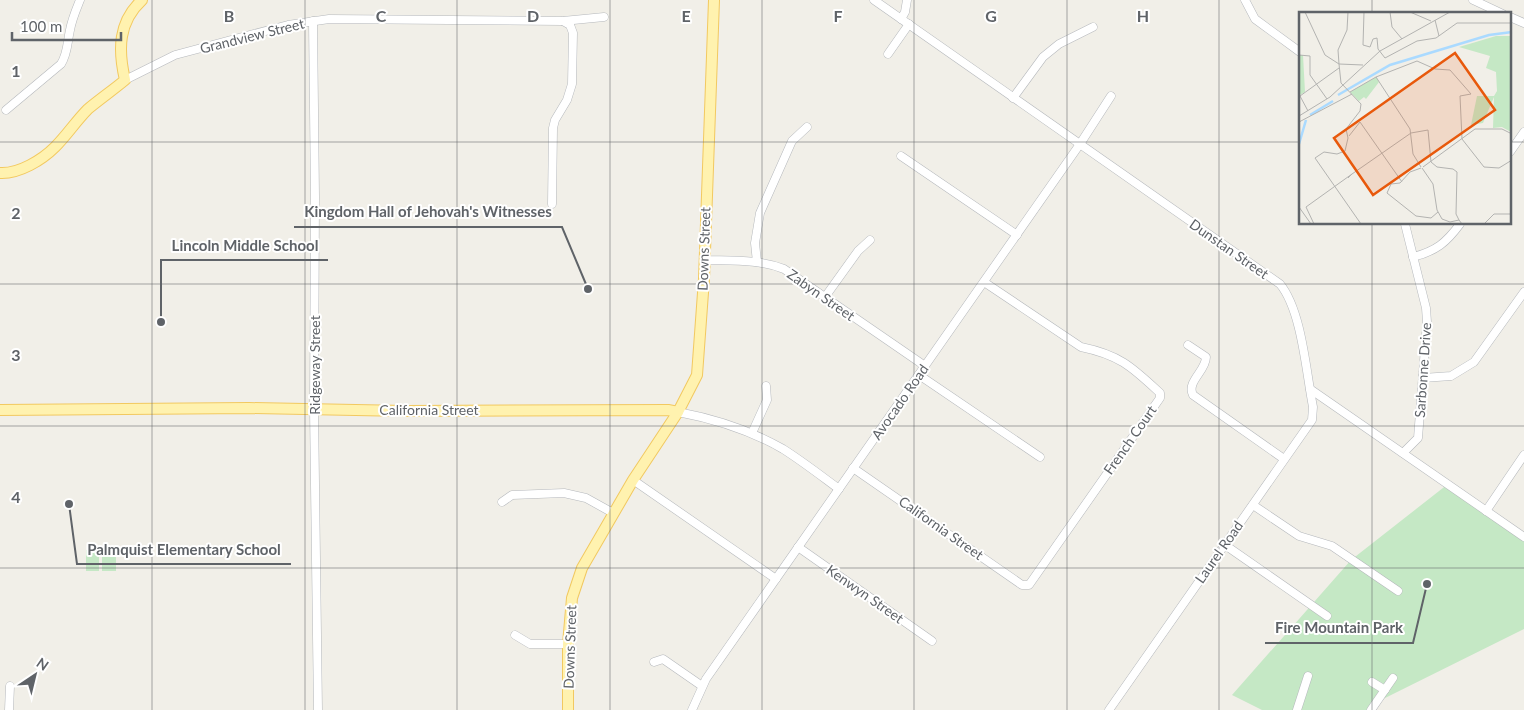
<svg xmlns="http://www.w3.org/2000/svg" width="1524" height="710" font-family="Lato,sans-serif">
  <rect width="100%" height="100%" fill="#f1efe8"/>
  <!-- green -->
  <g fill="#c5e8c5">
    <path d="M 1448,484 L 1524,537 L 1524,629 L 1377,702 L 1372,710 L 1262,710 L 1232,695 L 1351,560 Z"/>
    <path d="M 116,549 L 116,571 L 102,571 L 102,550 Z"/>
    <rect x="86" y="550" width="13" height="21"/>
  </g>
  <g fill="none" stroke-linecap="round" stroke-linejoin="round">
    <defs>
      <g id="minor">
        <path d="M 874,0 L 1280,284 C 1302,311 1306,372 1313,407 L 1312,420 L 1109,710"/>
        <path d="M 1245,0 L 1255,19 L 1300,52"/>
        <path d="M 1473,0 L 1503,14"/>
        <path d="M 1510,17 L 1524,23"/>
        <path d="M 901,19 L 905,12 L 907,0"/>
        <path d="M 313,21 L 315,197 L 314,409 L 318,710"/>
        <path d="M 888,54 L 909,24"/>
        <path d="M 125,80 L 175,55 L 288,25 L 329,19 L 563,21 L 604,17"/>
        <path d="M 1013,98 L 1043,57 L 1059,44 L 1093,27"/>
        <path d="M 6,110 L 61,64 C 68,53 67,43 70,30 C 72,19 76,10 80,0"/>
        <path d="M 1510,152 L 1524,132"/>
        <path d="M 901,156 L 1017,235"/>
        <path d="M 552,204 L 553,128 L 555,120 L 567,100 L 572,84 L 573,33 L 570,25 L 563,21"/>
        <path d="M 1413,257 C 1436,251 1446,243 1460,224"/>
        <path d="M 704,260 C 731,261 759,259 784,269 L 925,366"/>
        <path d="M 757,262 L 755,243 L 760,213 L 792,141 L 807,127"/>
        <path d="M 825,297 L 858,251 L 870,240"/>
        <path d="M 1188,345 L 1206,357 C 1206,371 1186,382 1193,395 L 1284,459"/>
        <path d="M 919,375 L 1040,457"/>
        <path d="M 1423,378 L 1451,376 L 1474,362 L 1524,292"/>
        <path d="M 1310,389 L 1524,537"/>
        <path d="M 678,412 C 715,419 750,430 783,449 C 802,461 820,475 839,489"/>
        <path d="M 752,433 L 767,400 L 766,386"/>
        <path d="M 1403,453 L 1418,438 L 1427,322 L 1426,308 L 1405,224"/>
        <path d="M 853,468 L 1022,585 L 1029,585 L 1160,398 L 1160,393 C 1132,367 1120,355 1081,347 L 984,282"/>
        <path d="M 633,480 L 776,579"/>
        <path d="M 502,502 L 512,495 L 564,493 L 586,498 L 613,513"/>
        <path d="M 1253,505 L 1299,536 L 1332,546 L 1398,591"/>
        <path d="M 1486,511 L 1524,455"/>
        <path d="M 1225,545 L 1327,616"/>
        <path d="M 798,547 L 932,641"/>
        <path d="M 515,635 L 530,644 L 568,644"/>
        <path d="M 654,662 L 663,659 L 702,686"/>
        <path d="M 1372,682 L 1385,690"/>
        <path d="M 9,710 L 10,686"/>
        <path d="M 692,710 L 706,679 L 1080,144 L 1111,96"/>
        <path d="M 1297,710 L 1308,676"/>
        <path d="M 1371,710 L 1393,678"/>
      </g>
      <g id="major">
        <path d="M 0,173 C 19,174 42,160 55,147 C 67,135 76,121 88,109 C 100,99 113,90 125,80 C 118,50 118,22 142,0"/>
        <path d="M 0,410 L 249,408 L 406,411 L 668,410 L 678,412"/>
        <path d="M 568,710 L 568,644 L 572,598 L 582,568 L 633,480 L 678,412 L 697,375 L 704,279 L 714,0"/>
      </g>
    </defs>
    <!-- minor casing -->
    <use href="#minor" stroke="#b5b8bc" stroke-width="9"/>
    <!-- major casing -->
    <use href="#major" stroke="#f2c960" stroke-width="12"/>
    <!-- minor -->
    <use href="#minor" stroke="#fff" stroke-width="8"/>
    <!-- major -->
    <use href="#major" stroke="#fff2af" stroke-width="10"/>
  </g>
  <!-- grid -->
  <path fill="none" stroke="#5f6368" stroke-width="1" stroke-opacity="0.55" d="M 152,0 L 152,710M 305,0 L 305,710M 457,0 L 457,710M 610,0 L 610,710M 762,0 L 762,710M 914,0 L 914,710M 1067,0 L 1067,710M 1219,0 L 1219,710M 1372,0 L 1372,14M 0,142 L 1300,142M 1510,142 L 1524,142M 1372,224 L 1372,710M 0,284 L 1524,284M 0,426 L 1524,426M 0,568 L 1524,568"/>
  <g text-anchor="middle" stroke-width="4" stroke-linejoin="round" paint-order="stroke">
    <!-- street labels -->
    <g font-size="14" fill="#5f6368" stroke="#fff">
      <text transform="translate(252 36) rotate(-14)" y="5">Grandview Street</text>
      <text transform="translate(704 249) rotate(-88)" y="5">Downs Street</text>
      <text transform="translate(1229 249) rotate(35)" y="5">Dunstan Street</text>
      <text transform="translate(821 295) rotate(35)" y="5">Zabyn Street</text>
      <text transform="translate(315 365) rotate(-90)" y="5">Ridgeway Street</text>
      <text transform="translate(1423 370) rotate(-86)" y="5">Sarbonne Drive</text>
      <text transform="translate(900 402) rotate(-55)" y="5">Avocado Road</text>
      <text x="429" y="415">California Street</text>
      <text transform="translate(1130 440) rotate(-55)" y="5">French Court</text>
      <text transform="translate(941 528) rotate(35)" y="5">California Street</text>
      <text transform="translate(1219 552) rotate(-55)" y="5">Laurel Road</text>
      <text transform="translate(865 594) rotate(35)" y="5">Kenwyn Street</text>
      <text transform="translate(570 647) rotate(-88)" y="5">Downs Street</text>
    </g>
  </g>
  <!-- overview -->
  <g transform="translate(1299 12)">
    <rect width="212" height="212" fill="#f1efe8"/>
    <path d="M 197,24 L 212,24 L 212,120 L 203,115 L 194,116 L 195,85 L 184,111 L 172,113 L 178,84 L 195,84 L 198,79 L 197,60 L 187,56 L 191,44 L 160,35 ZM 0,43 L 4,43 L 6,80 L 1,83 ZM 77,65 L 80,70 L 67,87 L 65,85 L 60,89 L 51,80 Z" fill="#c5e8c5"/>
    <path fill="none" stroke="#aadaff" stroke-width="2.5" d="M 39,83 L 91,53 L 190,23 L 213,20M 11,103 L 34,89M 0,132 L 7,108"/>
    <path fill="none" stroke="#b3b3b1" stroke-width="1" d="M 6,0 L 26,43 L 40,52 L 42,71 L 62,92 L 61,99 L 47,117 L 49,126 L 46,139 L 38,142 L 25,140 L 16,146 L 62,212M 49,0 L 48,18 L 39,38 L 40,52 L 64,53M 65,0 L 64,33 L 71,35 L 74,27 L 78,26 L 79,37 L 86,46 L 118,29 L 137,26 L 158,11 L 213,11M 91,0 L 93,15 L 103,27M 111,0 L 132,9M 136,8 L 140,24M 0,43 L 11,44 L 11,63 L 28,87M 77,65 L 118,49 L 136,57 L 151,58 L 172,82 L 161,84 L 163,127 L 185,155 L 200,156 L 213,148M 51,80 L 77,65 L 111,117 L 114,142 L 122,155M 9,99 L 1,84 L 40,56M 0,104 L 31,85 L 81,39 L 151,0M 0,110 L 53,82M 112,121 L 129,118 L 132,150 L 138,155 L 154,157 L 158,160 L 157,202 L 160,208M 50,124 L 61,110 L 103,170M 124,155 L 176,117 L 203,117 L 213,122M 122,156 L 111,160 L 101,171 L 92,172 L 88,181 L 117,204 L 132,206 L 139,200M 123,156 L 134,172 L 138,198 L 143,207 L 151,210 L 160,208 L 163,212M 53,162 L 112,121M 0,195 L 12,212M 7,195 L 15,212M 7,195 L 53,162 L 49,166M 185,212 L 195,202 L 213,202"/>
    <path fill="#e8590c" fill-opacity="0.15" stroke="#e8590c" stroke-width="2.5" d="M 156,41 L 196,98 L 74,183 L 35,126 Z"/>
    <rect width="212" height="212" fill="none" stroke="#5f6368" stroke-width="2.5"/>
  </g>
  <g font-size="16" text-anchor="middle" font-weight="bold" fill="#5f6368" stroke="#fff" stroke-width="4" stroke-linejoin="round" paint-order="stroke">
    <text x="229" y="22">B</text>
    <text x="381" y="22">C</text>
    <text x="533" y="22">D</text>
    <text x="686" y="22">E</text>
    <text x="838" y="22">F</text>
    <text x="991" y="22">G</text>
    <text x="1143" y="22">H</text>
    <text x="16" y="77">1</text>
    <text x="16" y="219">2</text>
    <text x="16" y="361">3</text>
    <text x="16" y="503">4</text>
  </g>
  <!-- callouts -->
  <path fill="none" stroke="#5f6368" stroke-width="2" d="M588 289L562 227H294M161 322L161 260H328M69 504L77 564H291M1427 584L1413 643H1265"/>
  <g fill="#5f6368" stroke="#fff" stroke-width="2">
    <circle cx="588" cy="289" r="5"/>
    <circle cx="161" cy="322" r="5"/>
    <circle cx="69" cy="504" r="5"/>
    <circle cx="1427" cy="584" r="5"/>
  </g>
  <g font-size="15" text-anchor="middle" font-weight="bold" fill="#5f6368" stroke="#fff" stroke-width="4" stroke-linejoin="round" paint-order="stroke">
    <text x="428" y="217">Kingdom Hall of Jehovah's Witnesses</text>
    <text x="245" y="251">Lincoln Middle School</text>
    <text x="184" y="555">Palmquist Elementary School</text>
    <text x="1339" y="633">Fire Mountain Park</text>
  </g>
  <!-- north arrow -->
  <g transform="translate(35 675) rotate(35)" stroke="#ffffff" stroke-width="4" paint-order="stroke">
  <path d="M0-4L9 19L0 12L-9 19Z" fill="#5f6368"/>
  <text y="-8" font-size="14" font-weight="bold" text-anchor="middle" fill="#5f6368">N</text>
  </g>
  <!-- scale -->
  <path d="M12 32v8h109v-8" fill="none" stroke="#5f6368" stroke-width="2.5"/>
  <text x="20" y="32" font-size="15" fill="#5f6368" stroke="#ffffff" stroke-width="4" paint-order="stroke">100 m</text>
</svg>
